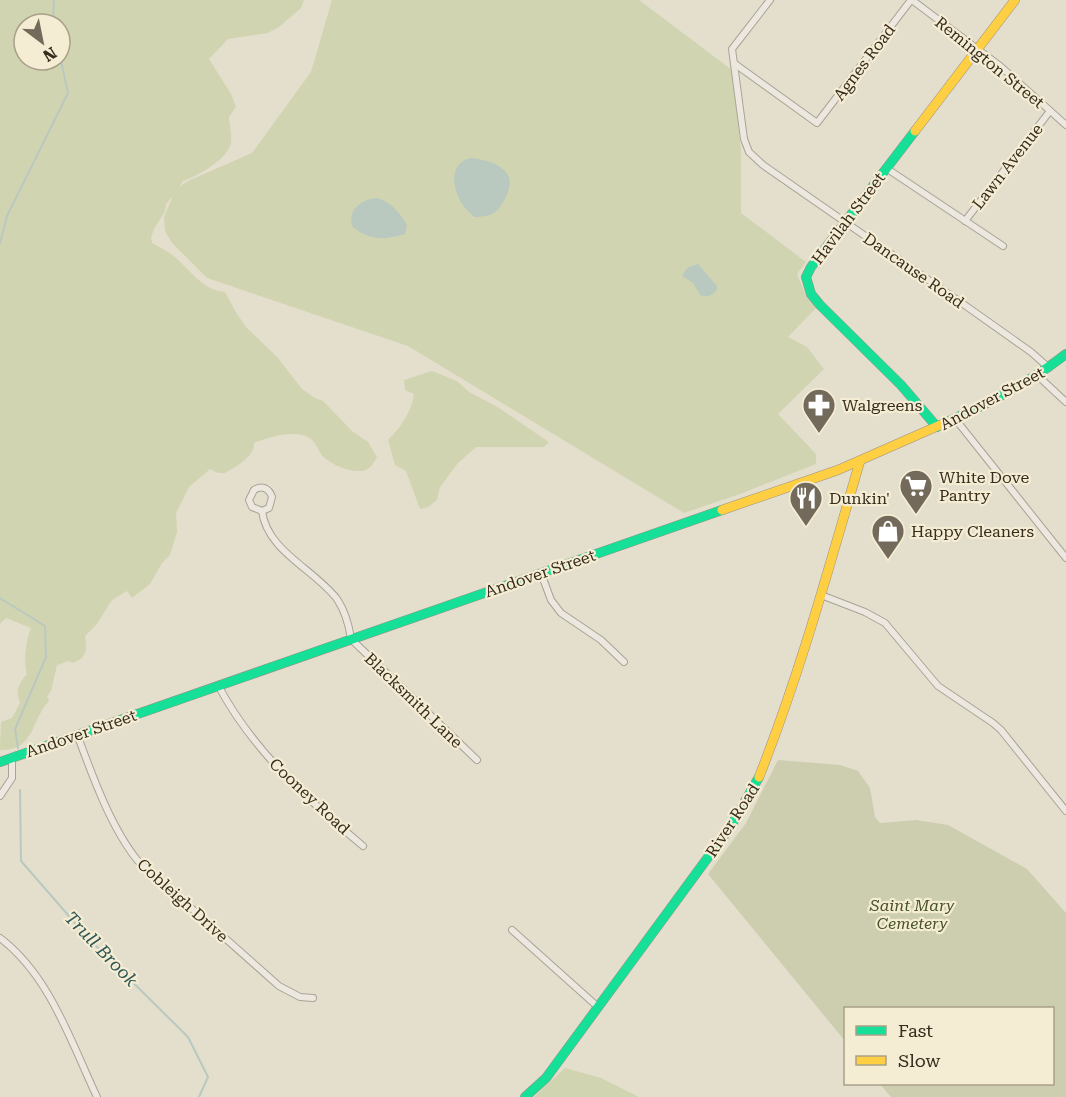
<svg xmlns="http://www.w3.org/2000/svg" width="1066" height="1097" font-family="'Roboto Serif',serif">
  <rect width="100%" height="100%" fill="#e4decd"/>
  <!-- green -->
  <g fill="#d1d4b0" fill-rule="evenodd">
    <path d="M 0,0 L 304,0 L 301,8 L 279,27 L 268,33 L 228,39 L 209,59 L 231,94 L 236,107 L 229,117 C 229,124 232,134 231,142 C 229,159 197,176 183,181 L 179,187 L 188,181 L 252,153 L 311,72 L 332,0 L 639,0 L 732,70 L 741,150 L 741,213 L 806,262 L 797,274 L 806,296 L 816,308 L 788,337 L 807,347 L 824,369 L 778,414 L 816,454 L 816,464 L 740,494 L 684,513 L 408,346 L 207,278 L 172,243 L 165,231 L 164,217 L 173,196 L 166,204 L 165,211 L 154,229 L 151,238 L 152,243 C 160,247 169,252 176,258 C 191,271 204,291 225,292 L 237,314 L 247,328 L 278,358 L 302,389 L 315,398 L 323,401 L 352,431 L 368,442 L 377,457 C 375,460 373,465 369,468 C 359,476 336,467 326,459 C 319,455 318,445 312,440 C 298,428 269,437 254,443 C 254,458 236,466 225,473 L 218,473 L 210,469 L 189,487 L 176,513 L 177,532 L 170,555 L 162,563 L 150,584 L 132,598 L 127,591 L 112,600 L 97,624 L 85,636 C 87,651 87,657 73,663 L 69,661 L 57,665 L 51,691 L 47,696 L 49,701 C 30,721 36,750 0,750 L 1,722 L 12,718 L 20,703 C 15,691 19,683 27,674 C 23,662 26,640 31,628 L 6,618 L 0,624 ZM 24,24 L 60,24 L 60,60 L 24,60 Z"/>
    <path d="M 432,371 L 457,381 L 469,392 L 496,406 L 549,442 L 544,447 L 476,447 L 458,463 L 440,487 L 437,500 L 428,507 L 420,509 L 406,471 L 395,465 L 388,440 C 401,427 411,413 414,394 L 405,390 L 404,380 Z"/>
    <path d="M 565,1068 L 601,1078 L 639,1097 L 534,1097 Z"/>
  </g>
  <!-- cemetery -->
  <path fill="#ccceaf" d="M 778,760 L 840,765 L 858,771 L 870,788 L 875,817 L 880,823 L 916,820 L 948,825 L 1027,869 L 1066,913 L 1066,1097 L 891,1097 L 880,1084 L 1052,1084 L 1052,1008 L 846,1008 L 845,1041 L 708,874 L 746,823 Z"/>
  <!-- water -->
  <g fill="#b9c9c0">
    <path d="M 470,158 C 484,159 500,163 508,175 C 514,186 503,206 494,213 C 489,216 481,217 475,217 C 457,206 441,166 470,158 Z"/>
    <path d="M 377,198 C 391,202 401,213 407,226 L 405,234 C 384,240 370,241 353,227 C 346,210 362,199 377,198 Z"/>
    <path d="M 698,264 L 717,286 L 717,290 C 712,296 706,298 700,295 L 693,283 L 682,276 L 687,268 Z"/>
  </g>
  <g fill="none" stroke-linecap="round" stroke-linejoin="round">
    <!-- stream -->
    <g stroke="#b9c9c0" stroke-width="2">
      <path d="M 53,24 L 54,0"/>
      <path d="M 0,243 L 7,216 L 68,93 L 60,56"/>
      <path d="M 0,598 L 45,626 L 46,657 L 15,729 L 18,748"/>
      <path d="M 20,790 L 21,861 L 89,939 L 188,1037 L 208,1077 L 199,1097"/>
    </g>
    <defs>
      <g id="street">
        <path d="M 770,0 L 732,49 L 744,139 L 749,152 L 763,165 L 966,306 L 1031,352 L 1049,368"/>
        <path d="M 912,0 L 1000,66 L 1066,125"/>
        <path d="M 735,64 L 817,123 L 911,0"/>
        <path d="M 886,168 L 1003,246"/>
        <path d="M 965,221 L 1050,111"/>
        <path d="M 1038,376 L 1066,402"/>
        <path d="M 956,420 L 1066,558"/>
        <path d="M 262,511 L 252,507 L 249,500 L 254,490 C 262,485 269,488 272,497 L 269,508 L 262,511 C 267,551 314,569 337,599 C 345,611 349,625 351,639 L 477,760"/>
        <path d="M 541,573 L 551,600 L 561,613 L 601,640 L 624,662"/>
        <path d="M 821,595 L 865,612 L 885,623 L 938,686 L 993,723 L 1001,730 L 1066,811"/>
        <path d="M 218,685 C 252,750 308,800 363,846"/>
        <path d="M 77,734 C 92,775 111,828 138,861 L 279,986 L 300,997 L 313,998"/>
        <path d="M 0,796 L 12,778 L 12,758"/>
        <path d="M 512,930 L 598,1007"/>
        <path d="M 0,938 C 50,976 71,1042 97,1097"/>
      </g>
      <g id="fast">
        <path d="M 915,131 L 811,267 L 806,277 L 811,294 L 820,305 L 901,385 L 937,427"/>
        <path d="M 947,422 C 990,403 1030,382 1066,354"/>
        <path d="M 0,762 L 722,510"/>
        <path d="M 525,1097 L 546,1078 L 731,826 L 759,777"/>
      </g>
      <g id="slow">
        <path d="M 915,131 L 1015,0"/>
        <path d="M 722,510 L 838,470 L 947,422"/>
        <path d="M 759,777 C 800,674 829,567 860,461"/>
      </g>
    </defs>
    <!-- street casing -->
    <use href="#street" stroke="#a9a396" stroke-width="8"/>
    <!-- fast casing -->
    <use href="#fast" stroke="#999286" stroke-width="10"/>
    <!-- slow casing -->
    <use href="#slow" stroke="#999286" stroke-width="10"/>
    <!-- street -->
    <use href="#street" stroke="#ece8df" stroke-width="6"/>
    <!-- fast -->
    <use href="#fast" stroke="#16e098" stroke-width="9"/>
    <!-- slow -->
    <use href="#slow" stroke="#ffcf43" stroke-width="9"/>
  </g>
  <!-- icons -->
  <defs>
    <symbol id="pharmacy-pin" viewBox="-11 -11 22 30"><path d="M0 17L-7.5 6A9.5 9.5 0 1 1 7.5 6Z" fill="#746a5b" stroke="#f5edd3"/><path d="M-2-6h4v4h4v4h-4v4h-4v-4h-4v-4h4Z" fill="#fff"/></symbol>
    <symbol id="supermarket-pin" viewBox="-11 -11 22 30"><path d="M0 17L-7.5 6A9.5 9.5 0 1 1 7.5 6Z" fill="#746a5b" stroke="#f5edd3"/><path d="M-6-5.5h2.5l.6 2H6L4.5 2H-2.5L-4.4-4H-6ZM-1.5 3.2a1.3 1.3 0 1 0 .1 0ZM3 3.2a1.3 1.3 0 1 0 .1 0Z" fill="#fff"/></symbol>
    <symbol id="restaurant-pin" viewBox="-11 -11 22 30"><path d="M0 17L-7.5 6A9.5 9.5 0 1 1 7.5 6Z" fill="#746a5b" stroke="#f5edd3"/><path d="M-5-6h1v4h1v-4h1v4h1v-4h1v5L-1.5 .5V6h-2V.5L-5-1ZM5-6V6H3V1.5H1.5Q1.5-4 5-6Z" fill="#fff"/></symbol>
    <symbol id="shop-pin" viewBox="-11 -11 22 30"><path d="M0 17L-7.5 6A9.5 9.5 0 1 1 7.5 6Z" fill="#746a5b" stroke="#f5edd3"/><path d="M-5-2.5h2.3a2.7 3.5 0 0 1 5.4 0H5L5.5 6h-11ZM-1.5-2.5h3a1.5 2.3 0 0 0-3 0Z" fill="#fff"/></symbol>
  </defs>
  <g fill-rule="evenodd">
    <use href="#pharmacy-pin" x="800" y="386" width="38" height="52"/>
    <use href="#supermarket-pin" x="897" y="467" width="38" height="52"/>
    <use href="#restaurant-pin" x="787" y="479" width="38" height="52"/>
    <use href="#shop-pin" x="869" y="512" width="38" height="52"/>
  </g>
  <g text-anchor="middle" stroke-width="4.5" stroke-linejoin="round" paint-order="stroke">
    <!-- street labels -->
    <g font-size="16" fill="#372c1e" stroke="#f5edd3">
      <text transform="translate(864 62) rotate(-53)" y="6">Agnes Road</text>
      <text transform="translate(990 62) rotate(39)" y="6">Remington Street</text>
      <text transform="translate(1007 166) rotate(-52)" y="6">Lawn Avenue</text>
      <text transform="translate(848 218) rotate(-53)" y="6">Havilah Street</text>
      <text transform="translate(914 270) rotate(35)" y="6">Dancause Road</text>
      <text transform="translate(992 398) rotate(-28)" y="6">Andover Street</text>
      <text transform="translate(540 573) rotate(-19)" y="6">Andover Street</text>
      <text transform="translate(414 700) rotate(44)" y="6">Blacksmith Lane</text>
      <text transform="translate(81 733) rotate(-19)" y="6">Andover Street</text>
      <text transform="translate(310 796) rotate(43)" y="6">Cooney Road</text>
      <text transform="translate(732 820) rotate(-57)" y="6">River Road</text>
      <text transform="translate(183 900) rotate(42)" y="6">Cobleigh Drive</text>
    </g>
    <!-- poi labels -->
    <g font-size="16" fill="#372c1e" stroke="#f5edd3" text-anchor="start">
      <text x="842" y="411">Walgreens</text>
      <text x="939" y="483">White Dove<tspan x="939" dy="18">Pantry</tspan></text>
      <text x="829" y="504">Dunkin'</text>
      <text x="911" y="537">Happy Cleaners</text>
    </g>
    <!-- park labels -->
    <g font-size="16" font-style="italic" fill="#455326" stroke="#f5edd3">
      <text x="912" y="911">Saint Mary<tspan x="912" dy="18">Cemetery</tspan></text>
    </g>
    <!-- water labels -->
    <g font-size="18" font-style="italic" fill="#2e5657" stroke="#f5edd3">
      <text transform="translate(101 949) rotate(46)" y="6">Trull Brook</text>
    </g>
  </g>
  <!-- legend -->
  <rect x="844" y="1007" width="210" height="78" fill="#f5edd3" stroke="#a9a08b" stroke-width="1.5"/>
  <rect x="856" y="1026" width="30" height="9" fill="#16e098" stroke="#a9a08b" stroke-width="1.5"/>
  <text x="898" y="1037" font-size="18" fill="#372c1e">Fast</text>
  <rect x="856" y="1056" width="30" height="9" fill="#ffcf43" stroke="#a9a08b" stroke-width="1.5"/>
  <text x="898" y="1067" font-size="18" fill="#372c1e">Slow</text>
  <!-- north arrow -->
  <g transform="translate(42 42) rotate(148)"><circle r="28" fill="#f5edd3" stroke="#a9a08b" stroke-width="1.5"/>
  <path d="M0-4.5L10 22L0 15L-10 22Z" fill="#746a5b"/>
  <text y="-9" font-size="16" font-weight="bold" text-anchor="middle" fill="#372c1e">N</text>
  </g>
</svg>
